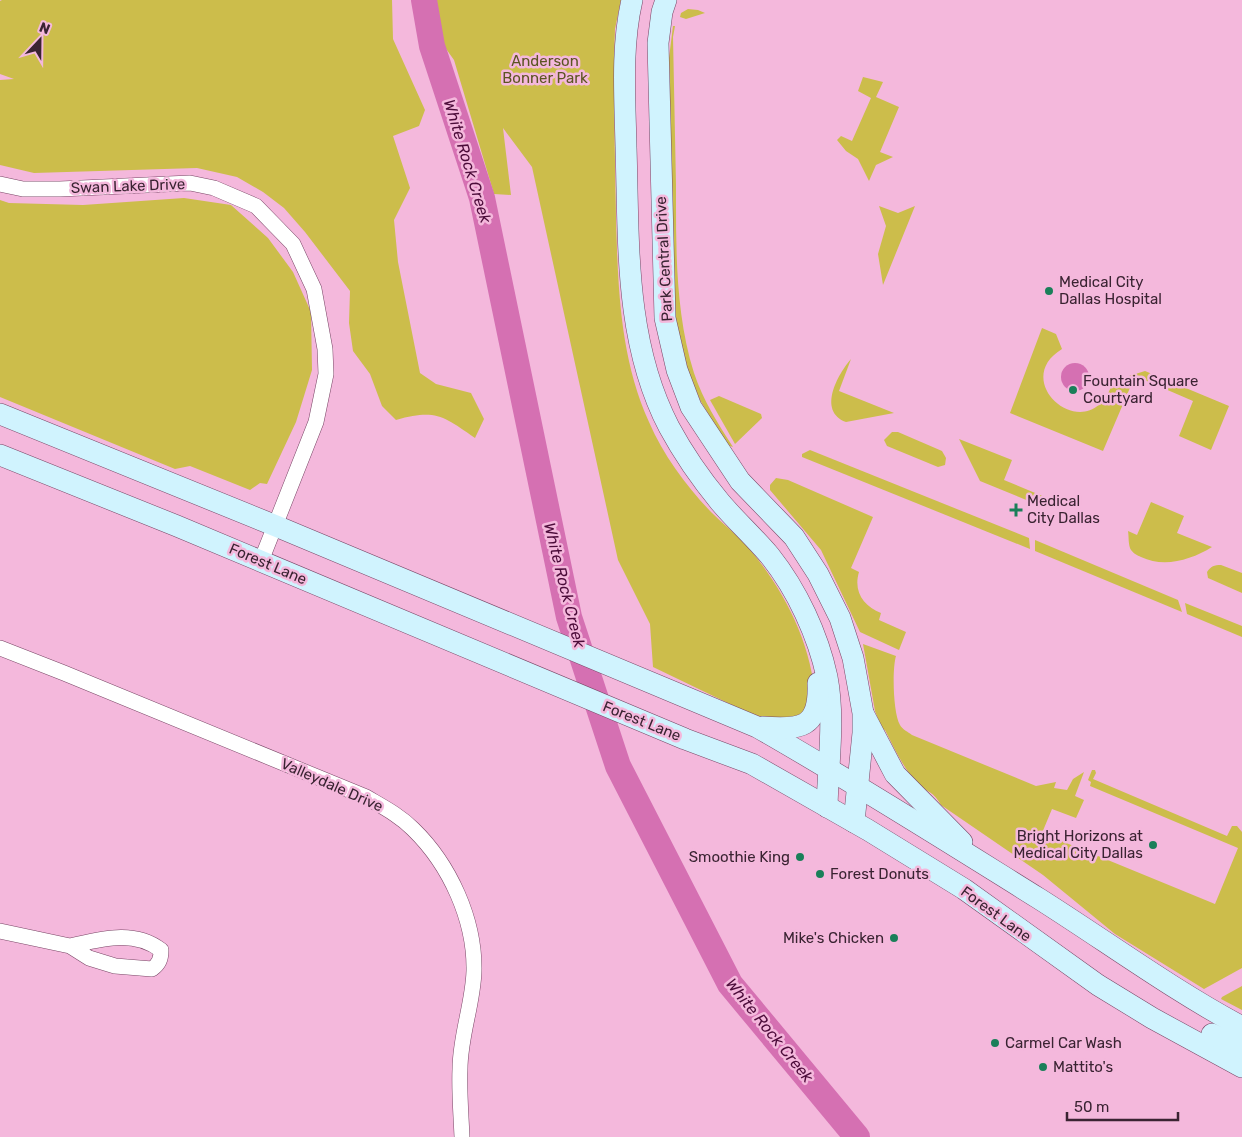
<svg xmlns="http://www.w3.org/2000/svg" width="1242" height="1137" font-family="Rubik,sans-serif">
  <rect width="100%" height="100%" fill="#f4b8dc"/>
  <!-- green -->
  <g fill="#ccbd4b">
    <path d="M 2,0 L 392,0 L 393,39 L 425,110 L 419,126 L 393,136 L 410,188 L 394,220 L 398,262 L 420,373 L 436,384 L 471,393 L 484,419 L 475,438 C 443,416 436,409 396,420 L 382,406 L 370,374 L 353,351 L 349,323 L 350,291 L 305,232 L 284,208 L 263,192 L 237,177 L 197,168 L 34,173 L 0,165 L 0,80 L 14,79 L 0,74 L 0,1 Z"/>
    <path d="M 431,0 L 621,0 L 615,29 L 614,60 C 614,113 615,166 616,218 C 618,288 620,358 649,422 C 663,455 687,487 711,512 C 723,524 736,534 747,546 C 783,588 812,643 815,699 L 796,721 L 759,718 L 653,667 L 650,624 L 618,560 L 532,167 L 503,128 L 511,195 L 494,194 L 454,60 L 439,39 Z"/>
    <path d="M 688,9 L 698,10 L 705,13 L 686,19 L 680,17 L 681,13 Z"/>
    <path d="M 673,26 L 675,26 L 673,37 C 674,86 675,136 676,185 C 676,248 675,312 694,373 C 703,400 718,424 733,447 L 727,445 L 700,400 L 688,371 L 675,315 L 669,58 Z"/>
    <path d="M 863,77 L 883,82 L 876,97 L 899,107 L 880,152 L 893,157 L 876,165 L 869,181 L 858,159 L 846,151 L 837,140 L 841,136 L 852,141 L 871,98 L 858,91 Z"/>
    <path d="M 184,198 L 231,205 L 268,238 L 293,272 L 311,312 L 312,370 L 296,422 L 267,484 L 260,483 L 250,490 L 190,466 L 175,469 L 0,397 L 0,200 L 9,203 L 83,205 Z"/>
    <path d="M 879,206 L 898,213 L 915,206 L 883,285 L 878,254 L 886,226 Z"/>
    <path d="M 1042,328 L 1056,334 L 1062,349 C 1006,383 1092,452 1113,381 L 1145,371 L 1229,406 L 1211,450 L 1179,436 L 1193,401 L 1135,376 L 1103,451 L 1010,413 Z"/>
    <path d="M 851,359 L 839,391 L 894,413 L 846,422 C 817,411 838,374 851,359 Z"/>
    <path d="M 719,396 L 761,414 L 762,418 L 735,444 L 710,400 Z"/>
    <path d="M 892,432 L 898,432 L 942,451 L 946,458 L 945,465 L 938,467 L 887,446 L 884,440 Z"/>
    <path d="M 959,439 L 1012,460 L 1004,480 L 1052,500 L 1036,504 L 980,481 Z"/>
    <path d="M 810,450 L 1029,538 L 1030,549 L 802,457 L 802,454 Z"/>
    <path d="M 776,478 L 788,480 L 873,517 L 851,568 L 859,572 C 853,592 864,606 881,613 L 879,620 L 906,632 L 899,650 L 860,632 L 821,550 L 770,490 L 770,485 Z"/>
    <path d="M 1151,502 L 1184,516 L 1177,533 L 1212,547 C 1191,560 1164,568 1141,557 C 1137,555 1134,554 1131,550 C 1128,545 1129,537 1128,531 L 1137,535 Z"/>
    <path d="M 1035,540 L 1178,600 L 1182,612 L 1035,551 Z"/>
    <path d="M 1221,565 L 1242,573 L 1242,593 L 1208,578 L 1207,572 C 1211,566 1214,565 1221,565 Z"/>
    <path d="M 1185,603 L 1242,626 L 1242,637 L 1187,614 Z"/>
    <path d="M 863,644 L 896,656 C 892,669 893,713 900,725 C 902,729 908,732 912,735 L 1036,786 L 1056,782 L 1054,788 L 1067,790 L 1073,779 L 1084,772 L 1075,796 L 1084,800 L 1076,818 L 1052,809 L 1042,833 L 1215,904 L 1238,848 L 1090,786 L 1091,782 L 1088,780 L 1092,770 L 1095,770 L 1096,773 L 1093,779 L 1227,836 L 1232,826 L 1237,826 L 1242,832 L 1242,968 L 1204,989 L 1115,934 L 1043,875 L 941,805 C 931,788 927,794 916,782 C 903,767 894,748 885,730 L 882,729 L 875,711 Z"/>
    <path d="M 1242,986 L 1242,1010 L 1221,999 L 1222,997 Z"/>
  </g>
  <!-- water -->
  <circle fill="#d570b2" cx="1075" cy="377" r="14"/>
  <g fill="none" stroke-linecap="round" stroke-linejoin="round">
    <!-- river -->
    <path stroke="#d570b2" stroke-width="26" d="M 424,0 L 432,46 L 482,198 L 569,617 L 618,766 L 730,984 L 857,1137"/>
    <defs>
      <g id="minor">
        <path d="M 0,184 L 23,189 L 60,189 L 190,183 L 214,188 L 256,206 L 293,244 L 314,289 L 325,349 L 326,374 L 316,422 L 261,561"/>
        <path d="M 0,648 L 64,673 L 366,797 C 383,807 399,815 413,829 C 450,865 475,920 474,971 C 473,1004 460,1036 460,1069 C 459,1091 461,1114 462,1137"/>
        <path d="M 0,931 L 70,946 L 89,958 L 115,966 L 152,969 C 159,964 161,959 161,950 C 134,929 101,939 70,946"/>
      </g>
      <g id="secondary">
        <path d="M 632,0 C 621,48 625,98 626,147 C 629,241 624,341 669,427 C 683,453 701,479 720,502 C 736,521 754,537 770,556 C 797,590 818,635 827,677 C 835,719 828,765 827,807"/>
        <path d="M 666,0 L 662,12 L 658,43 L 665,318 L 677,370 L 691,407 L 740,481 L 794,537 L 818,574 L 840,618 L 853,658 L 863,713 L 863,733 L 854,822"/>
        <path d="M 0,414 L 276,526 L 757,727 C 852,781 945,840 1038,898 C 1106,941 1171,989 1242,1027"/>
        <path d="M 0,455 L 177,526 L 685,739 L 752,764 L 868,830 L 964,889 L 1098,985 L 1152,1018 L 1242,1067"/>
        <path d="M 864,715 L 895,774 L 962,842"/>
        <path d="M 762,727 C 800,730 820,729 818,683"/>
        <path d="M 1212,1034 L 1242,1048"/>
      </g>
    </defs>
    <!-- minor casing -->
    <use href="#minor" stroke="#794666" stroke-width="16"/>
    <!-- secondary casing -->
    <use href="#secondary" stroke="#794666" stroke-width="22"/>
    <!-- minor -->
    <use href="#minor" stroke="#fff" stroke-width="15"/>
    <!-- secondary -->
    <use href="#secondary" stroke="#d0f3fe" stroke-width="21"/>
  </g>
  <!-- markers -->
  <g fill="#1a7f59" stroke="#f4b8dc" stroke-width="2">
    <circle cx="1049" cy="291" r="5"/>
    <circle cx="1073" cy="390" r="5"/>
    <path d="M1013.5 502.5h5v5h5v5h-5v5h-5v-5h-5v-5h5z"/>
    <circle cx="1153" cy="845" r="5"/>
    <circle cx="800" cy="857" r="5"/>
    <circle cx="820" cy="874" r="5"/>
    <circle cx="894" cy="938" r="5"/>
    <circle cx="995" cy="1043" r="5"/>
    <circle cx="1043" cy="1067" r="5"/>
  </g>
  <g text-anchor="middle" stroke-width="5" stroke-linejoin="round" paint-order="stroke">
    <!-- park labels -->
    <g font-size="15" fill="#5c5522" stroke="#f4b8dc">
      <text x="545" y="66">Anderson<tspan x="545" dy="17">Bonner Park</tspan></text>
    </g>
    <!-- street labels -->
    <g font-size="15" fill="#3a2332" stroke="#f4b8dc">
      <text transform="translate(128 186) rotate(-2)" y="5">Swan Lake Drive</text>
      <text transform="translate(664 259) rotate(-93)" y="5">Park Central Drive</text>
      <text transform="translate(268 564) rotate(23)" y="5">Forest Lane</text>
      <text transform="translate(642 721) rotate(22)" y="5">Forest Lane</text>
      <text transform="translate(332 785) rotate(24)" y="5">Valleydale Drive</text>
      <text transform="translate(996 914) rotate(36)" y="5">Forest Lane</text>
    </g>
    <!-- poi labels -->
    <g font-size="15" fill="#3a2332" stroke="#f4b8dc" text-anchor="start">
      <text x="1059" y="287">Medical City<tspan x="1059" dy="17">Dallas Hospital</tspan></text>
      <text x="1083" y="386">Fountain Square<tspan x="1083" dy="17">Courtyard</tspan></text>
      <text x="1027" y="506">Medical<tspan x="1027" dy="17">City Dallas</tspan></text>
      <text x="1143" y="841" text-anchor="end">Bright Horizons at<tspan x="1143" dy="17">Medical City Dallas</tspan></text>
      <text x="790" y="862" text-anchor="end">Smoothie King</text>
      <text x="830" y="879">Forest Donuts</text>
      <text x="884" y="943" text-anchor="end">Mike's Chicken</text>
      <text x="1005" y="1048">Carmel Car Wash</text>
      <text x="1053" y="1072">Mattito's</text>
    </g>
    <!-- water labels -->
    <g font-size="16" font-style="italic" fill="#4c0c3a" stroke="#f4b8dc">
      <text transform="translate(468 161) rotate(73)" y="6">White Rock Creek</text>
      <text transform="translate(565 585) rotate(76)" y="6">White Rock Creek</text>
      <text transform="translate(770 1030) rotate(51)" y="6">White Rock Creek</text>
    </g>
  </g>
  <!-- north arrow -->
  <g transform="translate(40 40) rotate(22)" stroke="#f4b8dc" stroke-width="4" paint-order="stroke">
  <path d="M0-4L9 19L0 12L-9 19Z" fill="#3a2332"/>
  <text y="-8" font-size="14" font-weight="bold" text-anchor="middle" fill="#3a2332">N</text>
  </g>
  <!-- scale -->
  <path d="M1067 1112v8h111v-8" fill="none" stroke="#3a2332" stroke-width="2.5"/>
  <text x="1074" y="1112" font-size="15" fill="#3a2332" stroke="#f4b8dc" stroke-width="4" paint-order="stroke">50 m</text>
</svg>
